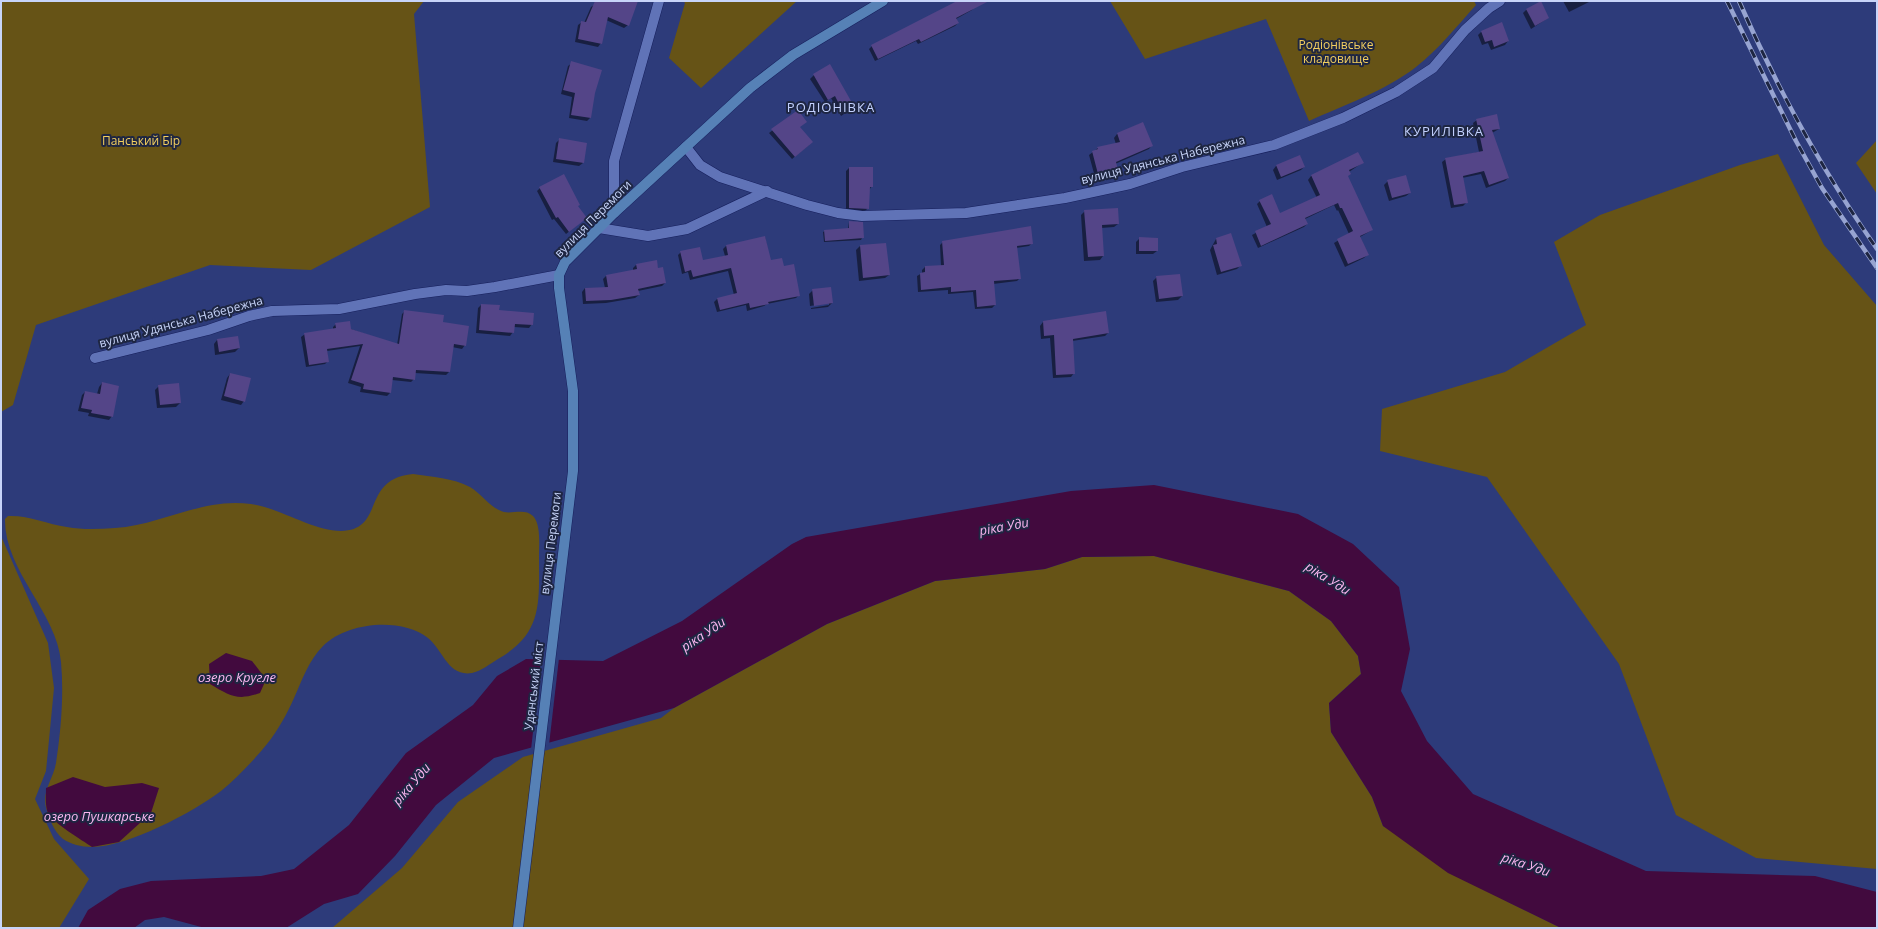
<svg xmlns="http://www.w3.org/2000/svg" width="1878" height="929" font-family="'Open Sans',sans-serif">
  <rect width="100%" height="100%" fill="#2d3b7a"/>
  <!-- green -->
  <g fill="#665316">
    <path d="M 1,1 L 424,1 L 414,14 L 430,207 L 311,270 L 210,265 L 36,325 L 13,405 L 1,412 Z"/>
    <path d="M 683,1 L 797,1 L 701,88 L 669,58 L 685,3 Z"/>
    <path d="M 1110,1 L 1474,1 L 1476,5 C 1457,26 1438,50 1416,67 C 1385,91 1344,105 1309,121 L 1266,19 L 1145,59 Z"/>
    <path d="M 1877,140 L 1877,194 L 1856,163 Z"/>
    <path d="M 1778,154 L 1824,245 L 1877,306 L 1877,869 L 1756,858 L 1676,815 L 1619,664 L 1487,477 L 1380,451 L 1382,409 L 1505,372 L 1586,325 L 1554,242 L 1600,215 L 1740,165 Z"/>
    <path d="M 413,474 C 432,477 453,478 470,487 C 482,494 490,508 504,512 C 513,514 525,508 533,516 C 541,524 539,545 539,556 C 539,603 543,633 498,659 C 490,664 481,671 472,673 C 448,677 443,650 428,638 C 401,617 347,622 323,646 C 309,660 302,680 294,698 C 287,714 278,730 267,744 C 253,761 238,777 221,791 C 194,812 125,848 91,847 C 82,847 70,844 63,839 C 53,831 50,819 46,808 C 42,790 53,780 56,763 C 61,730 64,695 61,662 C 57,613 4,570 5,519 L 8,516 C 28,515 47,524 67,527 C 83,530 99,529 115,528 C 162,525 203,497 251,504 C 280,508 313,531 341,531 C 386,530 360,479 413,474 Z"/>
    <path d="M 1,536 L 48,643 L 54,688 L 46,771 L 35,799 L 54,839 L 89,879 L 59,928 L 1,928 Z"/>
    <path d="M 1154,556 L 1289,591 L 1331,621 L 1358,656 L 1361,674 L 1329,703 L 1331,732 L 1372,797 L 1383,826 L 1508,902 L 1561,928 L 332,928 L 402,868 L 458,802 L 523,757 L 661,718 L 674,708 L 827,624 L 935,581 L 1045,569 L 1082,557 Z"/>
  </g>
  <!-- water -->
  <g fill="#420a3e">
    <path d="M 1154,485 L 1298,514 L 1353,544 L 1399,587 L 1410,649 L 1401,691 L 1427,741 L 1473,794 L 1646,871 L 1815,876 L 1877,892 L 1877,928 L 1561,928 L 1448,873 L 1383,826 L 1372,797 L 1331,732 L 1329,703 L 1361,674 L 1358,656 L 1331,621 L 1289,591 L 1154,556 L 1082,557 L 1045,569 L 935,581 L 827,624 L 674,708 L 494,758 L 436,805 L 395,856 L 358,894 L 324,904 L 286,928 L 205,928 L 164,917 L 145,920 L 134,928 L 78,928 L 88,910 L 120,889 L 151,881 L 261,876 L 294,869 L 349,825 L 406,753 L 473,705 L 497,676 L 526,659 L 603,661 L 682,621 L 792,544 L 806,537 L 1071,491 Z"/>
    <path d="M 226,653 L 252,661 L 262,674 L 264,684 L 260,693 C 238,701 230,696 210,684 L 209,664 Z"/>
    <path d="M 73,777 L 105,787 L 142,783 L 159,788 L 151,813 L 119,842 L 92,847 C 82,840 53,823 48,813 C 45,806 46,796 46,788 Z"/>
  </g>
  <!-- pier -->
  <path fill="#2d3b7a" d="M 541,658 L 559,658 L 549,745 L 531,750 Z"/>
  <!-- shadow -->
  <g fill="#0007">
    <path d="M 600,1 L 636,1 L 628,25 L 624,28 L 606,20 L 601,43 L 598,47 L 575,42 L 578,25 L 582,22 L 584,23 L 591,7 Z"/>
    <path d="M 959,1 L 979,1 L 972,10 L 956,19 L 958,23 L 955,26 L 918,44 L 916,41 L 875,61 L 869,49 L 872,46 Z"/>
    <path d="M 1563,1 L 1591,1 L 1569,12 Z"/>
    <path d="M 1527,9 L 1548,18 L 1531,29 L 1523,13 Z"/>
    <path d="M 1481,32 L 1508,41 L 1505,45 L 1491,50 L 1488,43 L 1482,45 L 1478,35 Z"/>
    <path d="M 572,63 L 594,93 L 590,118 L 587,121 L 569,118 L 572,97 L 561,94 L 568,66 Z"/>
    <path d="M 814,75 L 853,108 L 841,116 L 831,98 L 825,102 L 810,79 Z"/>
    <path d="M 798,111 L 799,128 L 809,145 L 792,159 L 769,133 Z"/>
    <path d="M 1477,120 L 1499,129 L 1492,133 L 1508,178 L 1505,181 L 1486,188 L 1481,174 L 1462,178 L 1467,202 L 1463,206 L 1451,208 L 1442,162 L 1446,159 L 1479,152 L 1473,123 Z"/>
    <path d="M 1142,123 L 1152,145 L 1149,149 L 1115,164 L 1116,169 L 1113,173 L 1095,177 L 1089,155 L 1098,148 L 1116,144 L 1114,138 L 1117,134 Z"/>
    <path d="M 559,140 L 583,163 L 579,166 L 553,162 L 556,143 Z"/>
    <path d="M 1358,154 L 1362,163 L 1349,172 L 1347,177 L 1372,230 L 1360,237 L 1368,254 L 1364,258 L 1345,267 L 1334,243 L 1349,234 L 1338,210 L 1337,211 L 1334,205 L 1305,219 L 1307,224 L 1304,227 L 1258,248 L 1252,235 L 1267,227 L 1257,204 L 1260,201 L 1280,215 L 1317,198 L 1308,180 L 1311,176 Z"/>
    <path d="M 1300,156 L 1304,167 L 1301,170 L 1277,180 L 1273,170 L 1276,166 Z"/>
    <path d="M 849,168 L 872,168 L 872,186 L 869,190 L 868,208 L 865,211 L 846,211 L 846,171 Z"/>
    <path d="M 1388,181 L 1410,193 L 1406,196 L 1389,201 L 1384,185 Z"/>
    <path d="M 540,188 L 577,207 L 582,221 L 566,234 L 554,219 L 552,220 L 537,191 Z"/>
    <path d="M 1085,211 L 1118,224 L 1114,227 L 1101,228 L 1103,256 L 1100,260 L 1084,261 L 1081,215 Z"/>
    <path d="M 849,222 L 862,238 L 861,240 L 824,242 L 823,232 L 825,231 L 848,229 Z"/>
    <path d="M 1231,235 L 1240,266 L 1237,269 L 1217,275 L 1210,250 L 1216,239 Z"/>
    <path d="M 765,237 L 770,261 L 783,267 L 799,295 L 796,298 L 767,304 L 764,306 L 747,311 L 746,305 L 717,312 L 714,302 L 717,299 L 734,295 L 728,271 L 690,280 L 688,272 L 682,274 L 678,255 L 681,252 L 703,261 L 725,256 L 723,249 L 726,246 Z"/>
    <path d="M 1140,238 L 1157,251 L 1153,254 L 1136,254 L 1136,242 Z"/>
    <path d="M 943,242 L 1032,243 L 1029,246 L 1016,248 L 1020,278 L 1017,281 L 993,284 L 995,305 L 992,308 L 975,309 L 973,292 L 948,294 L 948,290 L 918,292 L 917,276 L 922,273 L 922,270 L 925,267 L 941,266 L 940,245 Z"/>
    <path d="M 860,246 L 889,275 L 885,278 L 859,281 L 856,250 Z"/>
    <path d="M 656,261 L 658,269 L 665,283 L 662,286 L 638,291 L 639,295 L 635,298 L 606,303 L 583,304 L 582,292 L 585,288 L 605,288 L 603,279 L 606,276 L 633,271 L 633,268 L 636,265 Z"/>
    <path d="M 1157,277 L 1182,296 L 1178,300 L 1156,302 L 1153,281 Z"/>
    <path d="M 813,290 L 832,303 L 828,307 L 811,309 L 811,308 L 829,305 L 829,303 L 810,306 L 809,294 Z"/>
    <path d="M 481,305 L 532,324 L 529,328 L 514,327 L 513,332 L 510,336 L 476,333 L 478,308 Z"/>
    <path d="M 405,311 L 442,323 L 465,345 L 462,349 L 452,347 L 449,372 L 446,375 L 415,373 L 414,379 L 411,382 L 392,380 L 390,393 L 387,396 L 360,392 L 361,387 L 348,383 L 360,346 L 327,351 L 328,361 L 325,364 L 306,367 L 301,337 L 305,334 L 333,330 L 333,327 L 336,324 L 397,345 L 402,314 Z"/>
    <path d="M 1043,322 L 1108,333 L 1105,336 L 1072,341 L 1074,373 L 1071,377 L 1053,378 L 1050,338 L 1041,339 L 1040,326 Z"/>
    <path d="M 217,340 L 239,348 L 235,352 L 215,355 L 214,344 Z"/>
    <path d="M 230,374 L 244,401 L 241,405 L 221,400 L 227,378 Z"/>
    <path d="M 102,383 L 112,416 L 109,420 L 88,416 L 89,413 L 78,411 L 82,395 L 85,392 L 97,394 L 99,387 Z"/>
    <path d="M 159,386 L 180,403 L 176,407 L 157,408 L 155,390 Z"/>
  </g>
  <!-- building -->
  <g fill="#544588">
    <path d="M 595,1 L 638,1 L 629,26 L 608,17 L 602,44 L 578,39 L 581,21 L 586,22 Z"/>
    <path d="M 957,1 L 989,1 L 956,18 L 959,23 L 921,42 L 919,39 L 878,59 L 871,45 Z"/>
    <path d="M 1541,1 L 1549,18 L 1535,26 L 1526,9 Z"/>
    <path d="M 1502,22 L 1509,41 L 1494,47 L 1492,40 L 1485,42 L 1481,31 Z"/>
    <path d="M 571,61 L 602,70 L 595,93 L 591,118 L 571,115 L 575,93 L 563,90 Z"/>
    <path d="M 830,64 L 855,108 L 844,114 L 835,96 L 828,100 L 813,74 Z"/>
    <path d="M 798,110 L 807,122 L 800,127 L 813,142 L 795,157 L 771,129 Z"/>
    <path d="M 1497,114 L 1500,129 L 1492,130 L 1509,178 L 1489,185 L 1484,171 L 1463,176 L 1468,203 L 1454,205 L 1445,158 L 1483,151 L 1476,119 Z"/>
    <path d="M 1143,122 L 1153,146 L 1116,162 L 1118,170 L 1098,174 L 1092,151 L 1098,149 L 1097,147 L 1120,142 L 1117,133 Z"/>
    <path d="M 559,138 L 587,143 L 584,163 L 556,159 Z"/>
    <path d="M 1358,152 L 1364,163 L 1349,170 L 1351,174 L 1348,176 L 1373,230 L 1360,236 L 1369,255 L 1348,264 L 1337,239 L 1353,231 L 1342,208 L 1340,208 L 1338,203 L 1305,218 L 1308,224 L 1261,246 L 1255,231 L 1271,224 L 1259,200 L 1272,194 L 1280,213 L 1320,195 L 1311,175 Z"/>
    <path d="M 1300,155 L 1305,167 L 1281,177 L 1276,165 Z"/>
    <path d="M 849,167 L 873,167 L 873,187 L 870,187 L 869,209 L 849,208 Z"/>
    <path d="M 564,174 L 580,205 L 578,206 L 587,218 L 569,232 L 558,217 L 556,218 L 539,187 Z"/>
    <path d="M 1406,175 L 1411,193 L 1392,198 L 1387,180 Z"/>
    <path d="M 1118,208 L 1119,224 L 1102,225 L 1104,256 L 1088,257 L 1084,210 Z"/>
    <path d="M 849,221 L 863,222 L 864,238 L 825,241 L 824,230 L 849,228 Z"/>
    <path d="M 1031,226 L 1033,244 L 1017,246 L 1021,279 L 994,281 L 996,305 L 977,307 L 976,290 L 951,292 L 951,287 L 921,290 L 920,273 L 925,272 L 925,266 L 944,265 L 942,241 Z"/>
    <path d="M 1231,233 L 1242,266 L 1221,272 L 1213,245 L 1217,244 L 1216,238 Z"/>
    <path d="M 765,236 L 771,260 L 782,258 L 784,266 L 794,264 L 800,296 L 768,302 L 769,304 L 750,308 L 749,303 L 720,310 L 717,298 L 737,293 L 731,268 L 693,277 L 691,270 L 685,272 L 680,251 L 700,247 L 703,260 L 728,255 L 726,245 Z"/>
    <path d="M 1139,237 L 1158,238 L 1158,251 L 1139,251 Z"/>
    <path d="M 886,243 L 890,275 L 863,278 L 860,245 Z"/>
    <path d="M 657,260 L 658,268 L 663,267 L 666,283 L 638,289 L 640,295 L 611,300 L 586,301 L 585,288 L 608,287 L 606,275 L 637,269 L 636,264 Z"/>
    <path d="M 1180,274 L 1183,296 L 1159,299 L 1156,276 Z"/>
    <path d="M 831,287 L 833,303 L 814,306 L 812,289 Z"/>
    <path d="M 481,304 L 500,305 L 499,310 L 534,313 L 533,325 L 515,324 L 514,333 L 479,330 Z"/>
    <path d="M 404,310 L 444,315 L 443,322 L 469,326 L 466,346 L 454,344 L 450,372 L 416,370 L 415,380 L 393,377 L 391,393 L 363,389 L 364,384 L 351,380 L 363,344 L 327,349 L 329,362 L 309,365 L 304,333 L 336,328 L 335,323 L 350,321 L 351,329 L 399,344 Z"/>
    <path d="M 1106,311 L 1109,333 L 1073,339 L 1075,374 L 1056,375 L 1054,335 L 1044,336 L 1043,321 Z"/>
    <path d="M 238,336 L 240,348 L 219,352 L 217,339 Z"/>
    <path d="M 230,373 L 251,378 L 245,402 L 224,396 Z"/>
    <path d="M 102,382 L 119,386 L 113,417 L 91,413 L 92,410 L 81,408 L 85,391 L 100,394 Z"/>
    <path d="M 179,383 L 181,403 L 160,405 L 158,385 Z"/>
  </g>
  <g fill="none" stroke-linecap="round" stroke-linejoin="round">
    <defs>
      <g id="street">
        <path d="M 686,147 L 700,165 L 720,177 L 807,205 L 838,213 L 862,216 L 966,213 L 1065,198 L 1130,184 L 1182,167 L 1274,145 L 1343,118 L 1396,92 L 1433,68 L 1465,30 L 1489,8 L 1500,1"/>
        <path d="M 614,213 L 614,161 L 659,1"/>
        <path d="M 599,228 L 648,236 L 687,229 L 767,191"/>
        <path d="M 95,358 L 208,330 L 249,316 L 272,311 L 339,309 L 415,294 L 446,290 L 467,291 L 495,287 L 559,275"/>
      </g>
      <path id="secondary" d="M 518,928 L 573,471 L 573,391 L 559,288 L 559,275 L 565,262 L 614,213 L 750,88 L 793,55 L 883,1"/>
    </defs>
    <!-- street casing -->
    <use href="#street" stroke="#161f5c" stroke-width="11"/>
    <!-- secondary casing -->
    <use href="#secondary" stroke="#161f5c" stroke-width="11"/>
    <!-- street -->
    <use href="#street" stroke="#6073b7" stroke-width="10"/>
    <!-- secondary -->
    <use href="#secondary" stroke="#5681b6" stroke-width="10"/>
    <defs>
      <g id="rail">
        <path d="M 1727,1 L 1796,141 L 1822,188 L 1877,268"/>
        <path d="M 1739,1 C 1777,88 1823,172 1877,249"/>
      </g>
    </defs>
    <!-- rail casing -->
    <use href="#rail" stroke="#97a4d1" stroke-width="4.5"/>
    <!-- rail -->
    <use href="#rail" stroke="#1e2642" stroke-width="3" stroke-dasharray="9" stroke-linecap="butt"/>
  </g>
  <g text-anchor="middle" stroke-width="4" stroke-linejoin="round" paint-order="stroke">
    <!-- park labels -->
    <g font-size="12" fill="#f3cf5f" stroke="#1e2642">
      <text x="1336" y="49">Родіонівське<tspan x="1336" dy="14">кладовище</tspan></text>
      <text x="141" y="145">Панський Бір</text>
    </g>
    <!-- street labels -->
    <g font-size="12" fill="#c7d4f9" stroke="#1e2642">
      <text transform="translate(1163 160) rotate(-14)" y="4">вулиця Удянська Набережна</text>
      <text transform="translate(593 219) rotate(-45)" y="4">вулиця Перемоги</text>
      <text transform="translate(181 322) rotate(-15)" y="4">вулиця Удянська Набережна</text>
      <text transform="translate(551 543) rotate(-83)" y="4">вулиця Перемоги</text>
      <text transform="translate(534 686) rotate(-83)" y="4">Удянський міст</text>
    </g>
    <!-- neighbourhood labels -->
    <g font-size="13" letter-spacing="1" fill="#c3d1ff" stroke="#1e2642">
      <text x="831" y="112">РОДІОНІВКА</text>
      <text x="1444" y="136">КУРИЛІВКА</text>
    </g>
    <!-- water labels -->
    <g font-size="13" font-style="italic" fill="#fbb7f1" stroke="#1e2642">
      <text transform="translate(1004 526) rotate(-10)" y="5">ріка Уди</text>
      <text transform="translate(1328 578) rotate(32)" y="5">ріка Уди</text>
      <text transform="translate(703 634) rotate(-34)" y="5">ріка Уди</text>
      <text x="237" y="682">озеро Кругле</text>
      <text transform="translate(411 784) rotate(-49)" y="5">ріка Уди</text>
      <text x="99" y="821">озеро Пушкарське</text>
      <text transform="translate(1526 864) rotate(18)" y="5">ріка Уди</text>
    </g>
  </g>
  <!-- border -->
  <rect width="1878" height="929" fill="none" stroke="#c7d4f9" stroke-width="4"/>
</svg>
